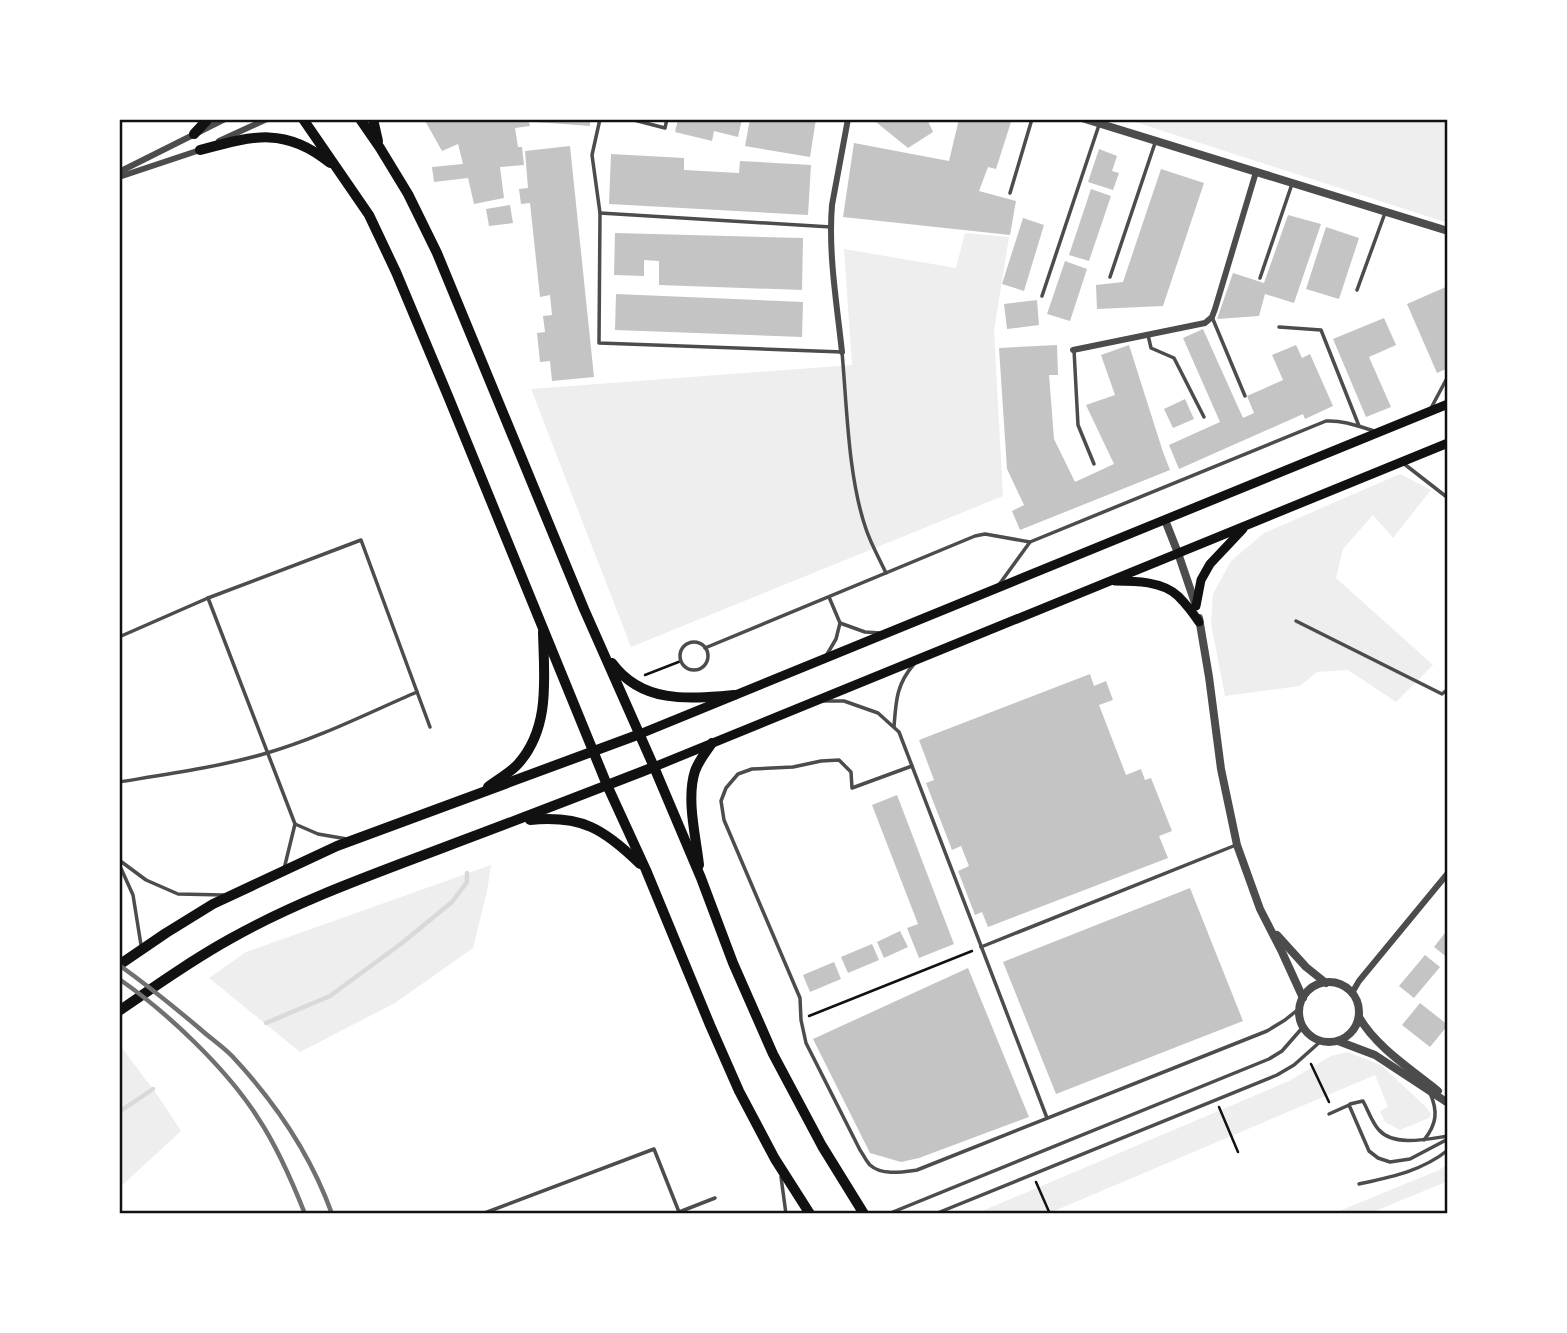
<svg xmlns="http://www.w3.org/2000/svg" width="1567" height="1333" font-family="'DM Sans',sans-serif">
  <rect width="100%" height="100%" fill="#fff"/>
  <!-- green -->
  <g fill="#eee">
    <path d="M 1126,119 L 1448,119 L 1448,223 Z"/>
    <path d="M 965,233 L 1009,237 L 994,331 L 1003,496 L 631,647 L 531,389 L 852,365 L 844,249 L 956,268 Z"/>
    <path d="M 1400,474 L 1431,490 L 1393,538 L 1373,515 L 1343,549 L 1336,578 L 1433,665 L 1396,702 L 1348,670 L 1317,672 L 1300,686 L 1225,696 L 1211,624 L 1213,594 L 1231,561 L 1264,533 Z"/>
    <path d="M 491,865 L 487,891 L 473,948 L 395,1003 L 300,1052 L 209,978 L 246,952 Z"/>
    <path d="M 119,1044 L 158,1096 L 181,1131 L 119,1188 Z"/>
    <path d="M 1347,1052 L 1381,1065 L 1427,1108 L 1431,1114 L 1429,1118 L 1400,1130 L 1385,1122 L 1380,1111 L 1388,1107 L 1375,1075 L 1047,1214 L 975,1214 L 1289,1081 L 1331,1056 Z"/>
    <path d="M 1448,1164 L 1448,1181 L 1368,1214 L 1332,1214 L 1439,1170 Z"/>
  </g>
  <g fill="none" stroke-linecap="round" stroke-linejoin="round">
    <!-- stream -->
    <g stroke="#d9d9d9" stroke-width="4.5">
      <path d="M 266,1023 L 330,996 L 402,943 L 452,902 L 467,882 L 467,873"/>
      <path d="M 119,1112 L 153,1089"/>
    </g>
  </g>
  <!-- building -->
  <g fill="#c4c4c4">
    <path d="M 424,119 L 528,119 L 530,126 L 515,128 L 518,147 L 522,147 L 524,165 L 500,167 L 504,198 L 474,204 L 468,178 L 434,182 L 432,167 L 463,164 L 458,144 L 442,151 Z"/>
    <path d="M 535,119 L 590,119 L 590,126 L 535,122 Z"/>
    <path d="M 678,119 L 742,119 L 738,137 L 714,131 L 712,141 L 675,132 Z"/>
    <path d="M 750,119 L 816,119 L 810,157 L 745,146 Z"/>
    <path d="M 880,119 L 927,119 L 933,132 L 908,148 L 876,122 Z"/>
    <path d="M 959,119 L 1001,119 L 1011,122 L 996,169 L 988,167 L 979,191 L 1016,201 L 1010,235 L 843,217 L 854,143 L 949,161 Z"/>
    <path d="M 570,146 L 594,377 L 552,381 L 550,361 L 540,362 L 537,333 L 545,332 L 543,316 L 552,315 L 550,295 L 540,297 L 530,203 L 521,204 L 519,189 L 528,188 L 525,151 Z"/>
    <path d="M 1099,149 L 1117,156 L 1112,171 L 1119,173 L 1113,190 L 1088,182 Z"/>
    <path d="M 611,154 L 684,158 L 684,170 L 739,173 L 740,161 L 811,165 L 808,215 L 609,204 Z"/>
    <path d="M 1161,169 L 1204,183 L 1163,306 L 1097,309 L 1096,285 L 1123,282 Z"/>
    <path d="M 1091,189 L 1111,196 L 1089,261 L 1069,255 Z"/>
    <path d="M 510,205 L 513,223 L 489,226 L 486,209 Z"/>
    <path d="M 1288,215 L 1321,224 L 1294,303 L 1265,294 L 1259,316 L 1217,319 L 1233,273 L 1264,283 Z"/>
    <path d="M 1023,218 L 1044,225 L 1024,291 L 1002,284 Z"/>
    <path d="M 1326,227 L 1359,238 L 1339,299 L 1306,289 Z"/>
    <path d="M 615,233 L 803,238 L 802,290 L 659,285 L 659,261 L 644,260 L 644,276 L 614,275 Z"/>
    <path d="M 1065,261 L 1087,269 L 1070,321 L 1047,314 Z"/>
    <path d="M 1448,286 L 1448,368 L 1437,373 L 1407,304 Z"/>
    <path d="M 616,294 L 803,302 L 802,337 L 615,330 Z"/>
    <path d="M 1037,300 L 1039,325 L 1007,329 L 1004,304 Z"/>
    <path d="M 1384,318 L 1396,345 L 1369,357 L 1391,407 L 1366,417 L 1333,339 Z"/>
    <path d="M 1203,329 L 1243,418 L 1254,413 L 1247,396 L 1283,380 L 1272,355 L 1296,345 L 1302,358 L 1310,354 L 1333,406 L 1305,419 L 1303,414 L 1179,469 L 1169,445 L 1220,422 L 1183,338 Z"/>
    <path d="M 1057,345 L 1058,375 L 1049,375 L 1054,439 L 1075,482 L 1114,464 L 1086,405 L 1115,395 L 1101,355 L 1129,345 L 1163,452 L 1170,470 L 1020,530 L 1012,511 L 1024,505 L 1007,469 L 999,348 Z"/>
    <path d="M 1185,399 L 1194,419 L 1173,428 L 1164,409 Z"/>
    <path d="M 1090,674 L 1094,686 L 1106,681 L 1113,700 L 1099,705 L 1126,775 L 1141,769 L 1145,780 L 1151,778 L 1172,831 L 1159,836 L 1168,858 L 988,927 L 982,912 L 975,915 L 958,871 L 969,866 L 961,846 L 952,850 L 926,783 L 934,780 L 919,740 Z"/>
    <path d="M 897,795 L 954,944 L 919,958 L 907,928 L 918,924 L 872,805 Z"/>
    <path d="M 1190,888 L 1243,1021 L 1056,1094 L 1003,962 Z"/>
    <path d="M 1448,929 L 1448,958 L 1434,947 Z"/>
    <path d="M 900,931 L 908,947 L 884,958 L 877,942 Z"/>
    <path d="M 872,944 L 879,960 L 848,973 L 841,957 Z"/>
    <path d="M 1425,955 L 1440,967 L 1414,998 L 1399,986 Z"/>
    <path d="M 834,962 L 841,979 L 810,992 L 803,975 Z"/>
    <path d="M 968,968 L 1029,1117 L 919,1158 L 901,1162 L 870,1153 L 813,1039 Z"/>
    <path d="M 1420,1003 L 1448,1025 L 1430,1047 L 1402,1025 Z"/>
  </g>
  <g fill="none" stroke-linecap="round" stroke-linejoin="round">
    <!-- path -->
    <g stroke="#111" stroke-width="2.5">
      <path d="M 645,675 L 681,661"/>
      <path d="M 809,1016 L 972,951"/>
      <path d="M 1311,1064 L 1329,1102"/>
      <path d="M 1219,1107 L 1238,1152"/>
      <path d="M 1036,1182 L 1050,1214"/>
    </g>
    <!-- service -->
    <g stroke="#4c4c4c" stroke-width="3.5">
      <path d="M 600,119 L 592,155 L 600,213 L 599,343 L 842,352 C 847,407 848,477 866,529 C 871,544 879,558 886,573"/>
      <path d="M 630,119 L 665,128 L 667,119"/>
      <path d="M 1010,193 L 1032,119"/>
      <path d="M 600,213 L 831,227"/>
      <path d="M 1110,277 L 1155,143"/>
      <path d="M 1260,278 L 1292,184"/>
      <path d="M 1357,290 L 1385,213"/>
      <path d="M 1042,296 L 1099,125"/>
      <path d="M 1212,317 L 1245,396"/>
      <path d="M 1279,327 L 1321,330 L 1359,426"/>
      <path d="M 1148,335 L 1151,348 L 1174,358 L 1204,417"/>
      <path d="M 1074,350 L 1078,425 L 1094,464"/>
      <path d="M 1430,410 L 1446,380 L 1448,379"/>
      <path d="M 1403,463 L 1448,498"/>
      <path d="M 998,586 L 1030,542 L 1326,421 C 1343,420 1358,426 1374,431"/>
      <path d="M 208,598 L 295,824 L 284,869"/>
      <path d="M 1296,621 L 1442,694 L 1448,689"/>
      <path d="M 840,623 L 865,632 L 881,633"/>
      <path d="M 119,637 L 208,598 L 361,540 L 430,727"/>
      <circle cx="694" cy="656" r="14"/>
      <path d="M 705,648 L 975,536 L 985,534 L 1030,542"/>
      <path d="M 826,656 L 836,639 L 840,623 L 829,597"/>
      <path d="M 824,701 L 844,701 L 878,713 L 899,732 L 1047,1118"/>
      <path d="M 894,727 C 896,701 896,685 914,664"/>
      <path d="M 912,766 L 852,788 L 851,772 L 839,760 L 821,761 L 793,767 L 752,769 L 738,774 L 726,788 L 721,801 L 724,820 L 800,998 L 801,1020 L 806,1043 L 860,1150 C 863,1154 866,1161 870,1165 C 882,1176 903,1172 917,1170 L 1267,1031 L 1285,1020 L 1300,1008"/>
      <path d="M 119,782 C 169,774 219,767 267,753 C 319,738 368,713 417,692"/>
      <path d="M 295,824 L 318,834 L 347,839"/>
      <path d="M 119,860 L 146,880 L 178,894 L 224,895"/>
      <path d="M 119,864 L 133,895 L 141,945"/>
      <path d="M 981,947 L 1236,845"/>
      <path d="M 1350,1104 L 1363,1101 C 1368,1110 1372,1123 1379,1130 C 1394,1147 1428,1139 1448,1136"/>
      <path d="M 1329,1114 L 1349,1105 L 1369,1151 L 1378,1158 L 1390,1162 L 1410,1159 L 1448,1139"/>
      <path d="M 1424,1140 C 1437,1124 1438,1111 1430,1093"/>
      <path d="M 781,1177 L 786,1214"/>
      <path d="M 1359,1184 C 1391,1177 1422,1171 1448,1150"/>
      <path d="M 482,1214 L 654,1149 L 679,1212"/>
      <path d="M 674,1214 L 715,1198"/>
      <path d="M 888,1214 L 1269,1059 L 1282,1051 L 1303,1027"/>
      <path d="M 935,1214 L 1277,1075 L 1294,1065 L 1321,1041"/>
    </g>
    <!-- minor -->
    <g stroke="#4c4c4c" stroke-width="6">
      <path d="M 219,141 L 267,119"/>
      <path d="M 119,172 L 225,119"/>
      <path d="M 119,177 L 200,150"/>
      <path d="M 1073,350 L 1205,323 L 1212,317 L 1215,309 L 1256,172"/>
      <path d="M 842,352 C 837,305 828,253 832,205 L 848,119"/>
      <path d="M 1352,993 L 1359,981 L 1448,873"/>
    </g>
    <!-- tertiary -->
    <g stroke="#4c4c4c" stroke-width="8">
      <path d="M 1085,119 L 1448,231"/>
      <path d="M 1165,520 L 1178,553 L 1196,606"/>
      <path d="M 1199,618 L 1209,677 L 1221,769 L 1237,845 L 1260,909 L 1282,952 L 1303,998"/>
      <path d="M 1277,935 L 1306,967 L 1326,983"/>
      <circle cx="1329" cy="1012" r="30"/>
      <path d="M 1359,1017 C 1376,1047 1411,1069 1438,1091"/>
      <path d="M 1338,1041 L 1375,1055 L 1448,1103"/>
    </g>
    <!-- secondary -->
    <g stroke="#111" stroke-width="9">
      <path d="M 1115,581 C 1135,581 1162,581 1178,596 C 1186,604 1193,613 1199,622"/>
      <path d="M 1196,606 L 1201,580 L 1210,564 L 1243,529"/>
      <path d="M 640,734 L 1448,404"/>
      <path d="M 654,767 L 1448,443"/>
    </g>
    <!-- trunk -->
    <g stroke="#111" stroke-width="10">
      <path d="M 303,119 L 369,215 L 396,272 L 448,396 L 607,785 L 646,870 L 710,1025 L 739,1091 L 775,1159 L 810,1214"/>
      <path d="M 360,119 L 380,148 L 408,194 L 437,253 L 584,609 L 654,767 L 701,878 L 733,963 L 773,1054 L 822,1146 L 864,1214"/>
      <path d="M 373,119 L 378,141"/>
      <path d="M 194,134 L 208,119"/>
      <path d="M 200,150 C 252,136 285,126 330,163"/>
      <path d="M 612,663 C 642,704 689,699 734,695"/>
      <path d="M 488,787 C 498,779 510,773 518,764 C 551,727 544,677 543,632"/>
      <path d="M 530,820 C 582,815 604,829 640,864"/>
      <path d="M 699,865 C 696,837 686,799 695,771 C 699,760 706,752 712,743"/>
      <path d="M 119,965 L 166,933 L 213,904 L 337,846 L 640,734"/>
      <path d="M 119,1011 C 155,986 192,960 230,939 C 297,901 374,874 445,847 C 515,821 584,794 654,767"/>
    </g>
    <!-- rail -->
    <g stroke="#707070" stroke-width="4.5">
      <path d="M 119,965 C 147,985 173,1006 199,1028 C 210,1038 222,1046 232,1056 C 275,1102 311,1155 332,1214"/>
      <path d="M 119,979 C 167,1012 227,1069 258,1118 C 278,1148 292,1181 305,1214"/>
    </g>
  </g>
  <!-- border -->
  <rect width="1567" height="1333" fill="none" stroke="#ffffff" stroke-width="242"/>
  <rect x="121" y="121" width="1325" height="1091" fill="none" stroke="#111" stroke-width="2.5"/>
</svg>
